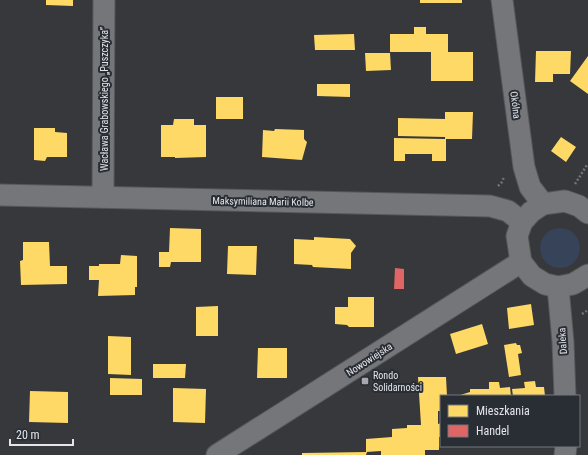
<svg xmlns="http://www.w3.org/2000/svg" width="588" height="455" font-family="'Roboto Condensed',sans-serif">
  <rect width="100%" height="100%" fill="#36383b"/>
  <!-- green -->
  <circle fill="#374359" cx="560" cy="248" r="20"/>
  <!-- homes -->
  <g fill="#ffd966">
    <path d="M 46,0 L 73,0 L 73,6 L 46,5 Z"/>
    <rect x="420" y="0" width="42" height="3"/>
    <path d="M 414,27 L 426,27 L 426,34 L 448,34 L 448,52 L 473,52 L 473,81 L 431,81 L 431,52 L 390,52 L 390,34 L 414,34 Z"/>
    <path d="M 354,34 L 355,50 L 315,50 L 314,35 Z"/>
    <path d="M 536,51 L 571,51 L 570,74 L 553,74 L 553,82 L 535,82 Z"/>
    <path d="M 365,53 L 390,53 L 391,70 L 366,71 Z"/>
    <path d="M 588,56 L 588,94 L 570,81 Z"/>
    <path d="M 317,84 L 350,84 L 350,97 L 317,96 Z"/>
    <rect x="216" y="97" width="27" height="22"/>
    <path d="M 445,112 L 473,112 L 472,139 L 446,139 L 446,161 L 432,161 L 432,154 L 405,154 L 405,161 L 394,161 L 394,138 L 445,139 L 445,137 L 398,136 L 398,118 L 445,119 Z"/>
    <path d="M 174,119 L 194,119 L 194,125 L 206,125 L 206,157 L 175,158 L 175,157 L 161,157 L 161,125 L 173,125 Z"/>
    <path d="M 34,128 L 55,128 L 55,132 L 67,133 L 67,157 L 47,157 L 45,161 L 34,160 Z"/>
    <path d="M 275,129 L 304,130 L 304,139 L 307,142 L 302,160 L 262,157 L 263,130 L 274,131 Z"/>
    <path d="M 561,137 L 576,147 L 566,162 L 551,151 Z"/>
    <path d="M 170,228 L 201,229 L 201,262 L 171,262 L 170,267 L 159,267 L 159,252 L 169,252 Z"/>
    <path d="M 314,237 L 350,239 L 356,246 L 351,253 L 351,269 L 313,267 L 312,265 L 294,264 L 294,239 L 314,240 Z"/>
    <path d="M 23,242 L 49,242 L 50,266 L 67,266 L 67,284 L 21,285 L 20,261 L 23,260 Z"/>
    <path d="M 228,246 L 257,246 L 256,275 L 227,274 Z"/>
    <path d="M 121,255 L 137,256 L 137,287 L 135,287 L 135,295 L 98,296 L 99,280 L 89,280 L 89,266 L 99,266 L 99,264 L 120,264 Z"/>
    <path d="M 348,297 L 374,297 L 374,327 L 349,327 L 347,325 L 335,324 L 335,307 L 348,307 Z"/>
    <path d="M 531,304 L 534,325 L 509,329 L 507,308 Z"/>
    <path d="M 218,306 L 218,336 L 196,336 L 196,307 Z"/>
    <path d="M 482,324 L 488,344 L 456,354 L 450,334 Z"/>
    <path d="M 108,336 L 131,337 L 131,375 L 108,374 Z"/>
    <path d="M 516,343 L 517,345 L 520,345 L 522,353 L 518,354 L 521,375 L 509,377 L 504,345 Z"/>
    <path d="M 258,348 L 287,348 L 287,378 L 257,378 Z"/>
    <path d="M 153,364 L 186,364 L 185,378 L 153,378 Z"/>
    <path d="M 418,377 L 446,377 L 447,396 L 441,396 L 441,411 L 438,411 L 438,424 L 441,423 L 441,437 L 439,437 L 439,450 L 425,450 L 425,455 L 381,455 L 381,451 L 366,452 L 366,439 L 392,437 L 392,429 L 407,428 L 407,425 L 421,425 Z"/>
    <path d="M 110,378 L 142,379 L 142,395 L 110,395 Z"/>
    <path d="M 535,381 L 536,387 L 544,387 L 545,396 L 513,396 L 512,389 L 525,388 L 524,382 Z"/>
    <path d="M 489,382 L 499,382 L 500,388 L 510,387 L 511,396 L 457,396 L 470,392 L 470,389 L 489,389 Z"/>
    <path d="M 173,388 L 206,389 L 205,423 L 173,422 Z"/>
    <path d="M 30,391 L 68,392 L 68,423 L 29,422 Z"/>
    <path d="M 367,452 L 366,455 L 302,455 L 302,453 Z"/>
  </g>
  <!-- shops -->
  <path fill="#e06666" d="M 395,268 L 404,269 L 404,289 L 394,289 Z"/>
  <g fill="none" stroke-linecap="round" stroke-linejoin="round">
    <defs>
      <g id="minor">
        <path d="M 502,0 L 524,167 L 530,187 L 543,204"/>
        <path d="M 0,195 L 490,206 L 508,211 L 522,222"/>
        <path d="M 103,197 L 104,0"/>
        <path d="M 588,213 L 579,206 L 565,201 L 543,204 L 531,212 L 522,222 L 517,236 L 521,262 L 532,276 L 545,284 L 558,287 L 573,284 L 588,275"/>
        <path d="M 558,287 L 563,342 L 565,396"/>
        <path d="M 217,455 L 521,262"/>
        <path d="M 565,455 L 566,446"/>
      </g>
    </defs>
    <!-- minor casing -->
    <use href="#minor" stroke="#56575a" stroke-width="23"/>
    <!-- path -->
    <g stroke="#737477" stroke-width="2.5" stroke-dasharray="2 2" stroke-linecap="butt">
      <path d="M 575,184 L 587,165 L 588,166"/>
      <path d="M 498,186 L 502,182 L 504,177"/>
      <path d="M 582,314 L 588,310"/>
    </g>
    <!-- minor -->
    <use href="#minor" stroke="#747679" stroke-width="21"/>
  </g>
  <!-- markers -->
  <rect fill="#a6a8ad" stroke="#292d34" stroke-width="1.5" x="361" y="377" width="8" height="8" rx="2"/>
  <g text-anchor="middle" stroke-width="4" stroke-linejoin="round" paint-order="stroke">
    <!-- street labels -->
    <g font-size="10" fill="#e3e5ea" stroke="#292d34">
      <text transform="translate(104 99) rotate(-90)" y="4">Wacława Grabowskiego „Puszczyka”</text>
      <text transform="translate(516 105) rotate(83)" y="4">Okólna</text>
      <text transform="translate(263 201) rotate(1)" y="4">Maksymiliana Marii Kolbe</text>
      <text transform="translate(562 341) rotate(-94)" y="4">Daleka</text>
      <text transform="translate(369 359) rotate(-33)" y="4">Nowowiejska</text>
    </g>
    <!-- poi labels -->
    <g font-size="10" fill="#e3e5ea" stroke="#292d34" text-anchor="start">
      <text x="373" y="379">Rondo<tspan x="373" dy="12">Solidarności</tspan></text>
    </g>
  </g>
  <!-- legend -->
  <rect x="440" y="395" width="140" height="52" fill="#292d34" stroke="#73777d"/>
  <rect x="448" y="405" width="20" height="12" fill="#ffd966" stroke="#73777d"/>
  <text x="476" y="415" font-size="12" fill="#e3e5ea">Mieszkania</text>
  <rect x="448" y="425" width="20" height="12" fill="#e06666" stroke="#73777d"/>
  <text x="476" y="435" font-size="12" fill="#e3e5ea">Handel</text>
  <!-- scale -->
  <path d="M10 439v6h63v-6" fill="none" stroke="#e3e5ea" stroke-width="2"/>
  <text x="16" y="439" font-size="12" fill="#e3e5ea" stroke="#292d34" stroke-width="3" paint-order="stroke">20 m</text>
</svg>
